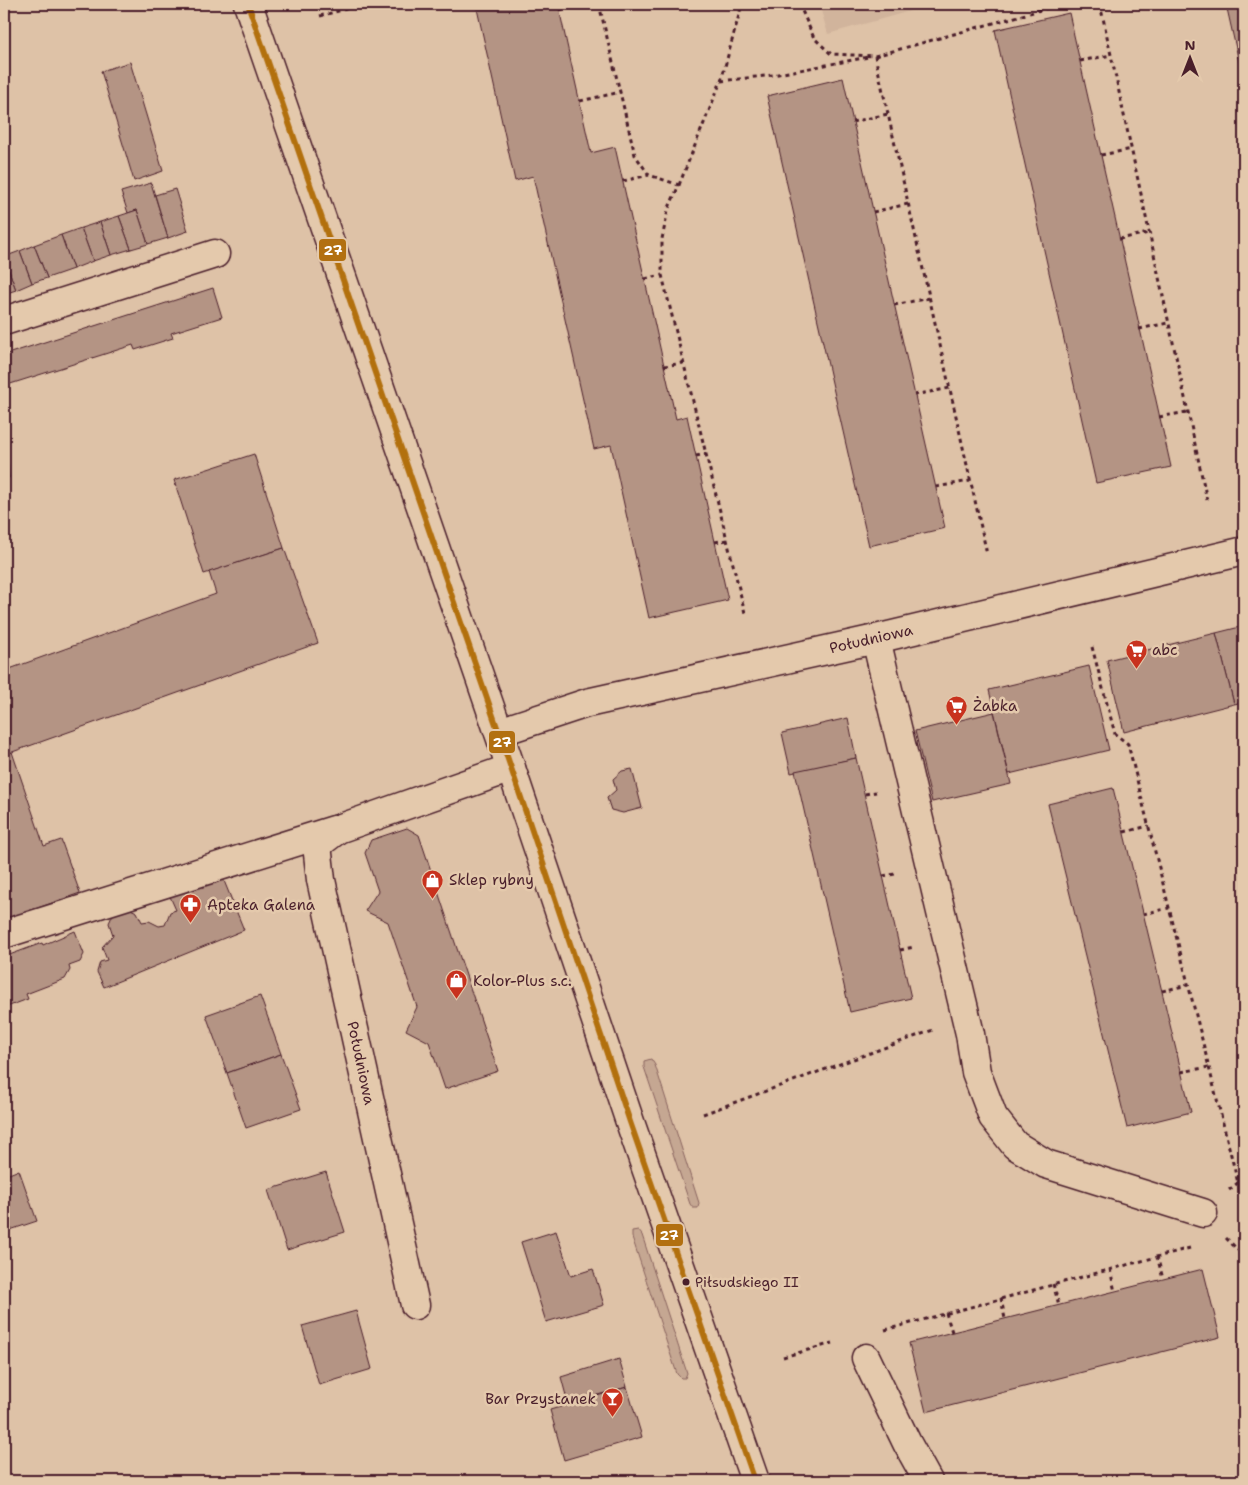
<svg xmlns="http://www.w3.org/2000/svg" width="1248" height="1485" font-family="'Shantell Sans',sans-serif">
  <rect width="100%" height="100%" fill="#dec2a7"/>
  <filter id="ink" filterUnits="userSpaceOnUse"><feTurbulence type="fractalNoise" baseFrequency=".02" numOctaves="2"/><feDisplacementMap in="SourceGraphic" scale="10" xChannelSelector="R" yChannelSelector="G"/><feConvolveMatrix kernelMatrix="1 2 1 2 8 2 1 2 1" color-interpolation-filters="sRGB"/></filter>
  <g filter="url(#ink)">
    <!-- built -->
    <path fill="#d1b49c" d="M 819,4 L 935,4 L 828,34 Z"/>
    <!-- green -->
    <g fill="#c5a792" stroke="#88635e">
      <path d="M 651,1059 L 655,1065 L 699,1203 L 698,1208 L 693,1208 L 690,1204 L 644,1067 L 644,1061 Z"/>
      <path d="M 638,1230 L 642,1235 L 687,1373 L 685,1378 L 681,1378 L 677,1374 L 632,1237 L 632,1231 Z"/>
    </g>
    <!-- building -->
    <g fill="#b49484" stroke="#4a1f2b">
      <path d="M 476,4 L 558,4 L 591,153 L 615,147 L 676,419 L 687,416 L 728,600 L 649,618 L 611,445 L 594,449 L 533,176 L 515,181 Z"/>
      <path d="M 1226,4 L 1244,4 L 1244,84 Z"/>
      <path d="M 1069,13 L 1171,467 L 1096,483 L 995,30 Z"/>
      <path d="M 130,62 L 163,171 L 134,181 L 101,71 Z"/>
      <path d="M 843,78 L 945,528 L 869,546 L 767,96 Z"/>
      <path d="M 151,183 L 168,238 L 148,244 L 137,210 L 128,213 L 121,192 Z"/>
      <path d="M 175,189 L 188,231 L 168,238 L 155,195 Z"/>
      <path d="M 137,210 L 148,244 L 131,249 L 119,216 Z"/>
      <path d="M 119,216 L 131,249 L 111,255 L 100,222 Z"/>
      <path d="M 100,222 L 111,255 L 93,261 L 81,228 Z"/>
      <path d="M 81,228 L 93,261 L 73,269 L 61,235 Z"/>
      <path d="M 61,235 L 73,269 L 47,278 L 34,245 Z"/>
      <path d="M 34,245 L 47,278 L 32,283 L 20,251 Z"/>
      <path d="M 20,251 L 32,283 L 16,290 L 4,257 Z"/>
      <path d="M 4,257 L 16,290 L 4,294 Z"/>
      <path d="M 213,288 L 222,317 L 171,333 L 173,338 L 135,350 L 133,345 L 4,386 L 4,355 Z"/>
      <path d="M 254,454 L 284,548 L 204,574 L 174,480 Z"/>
      <path d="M 4,457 L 7,457 L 9,478 L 4,478 Z"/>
      <path d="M 284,548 L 318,643 L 4,755 L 4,671 L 216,594 L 209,572 Z"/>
      <path d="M 1244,626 L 1244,702 L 1234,704 L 1216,633 Z"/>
      <path d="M 1216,633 L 1234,704 L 1124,732 L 1107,660 Z"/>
      <path d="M 1089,666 L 1109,750 L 1009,774 L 989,690 Z"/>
      <path d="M 994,712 L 1011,784 L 932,802 L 915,731 Z"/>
      <path d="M 848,718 L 856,758 L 791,773 L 782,733 Z"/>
      <path d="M 12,752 L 44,846 L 61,840 L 80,893 L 4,920 L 4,755 Z"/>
      <path d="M 856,758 L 911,998 L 850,1012 L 795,771 Z"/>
      <path d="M 632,769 L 642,808 L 623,813 L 611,810 L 607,798 L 616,790 L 613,779 L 622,771 Z"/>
      <path d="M 1113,788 L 1191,1112 L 1127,1128 L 1048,804 Z"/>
      <path d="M 407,828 L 419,835 L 498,1071 L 445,1089 L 429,1042 L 406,1030 L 417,1007 L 388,922 L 365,911 L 378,891 L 365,853 L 371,840 Z"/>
      <path d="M 220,871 L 244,930 L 104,987 L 97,972 L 100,962 L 107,960 L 102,947 L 113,935 L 109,923 L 113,914 L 128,908 L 137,912 L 142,922 L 149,921 L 159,926 L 165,925 L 170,912 L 176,910 L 168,892 Z"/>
      <path d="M 75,931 L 84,954 L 80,962 L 69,966 L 70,970 L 65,979 L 26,994 L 28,999 L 4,1008 L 4,957 L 42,943 L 43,945 Z"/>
      <path d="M 260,996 L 281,1054 L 227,1073 L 206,1015 Z"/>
      <path d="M 281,1054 L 301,1109 L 246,1128 L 227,1073 Z"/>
      <path d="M 19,1170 L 37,1221 L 4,1232 L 4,1176 Z"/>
      <path d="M 326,1172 L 345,1232 L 287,1250 L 268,1190 Z"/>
      <path d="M 556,1231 L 571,1276 L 593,1269 L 604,1305 L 546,1322 L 521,1242 Z"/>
      <path d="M 1203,1269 L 1220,1337 L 926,1412 L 909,1343 Z"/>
      <path d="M 356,1311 L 372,1369 L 319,1385 L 302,1326 Z"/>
      <path d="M 619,1359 L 627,1387 L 568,1403 L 561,1377 Z"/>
      <path d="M 627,1387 L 642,1437 L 564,1460 L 550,1410 Z"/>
    </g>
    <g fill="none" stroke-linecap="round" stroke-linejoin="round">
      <defs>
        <g id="minor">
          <path d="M 248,4 L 511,768 L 630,1122 L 755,1481"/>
          <path d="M 4,321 L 215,254"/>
          <path d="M 876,639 L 970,1034 L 976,1072 L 993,1117 L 1015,1145 L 1046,1164 L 1203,1213"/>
          <path d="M 499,732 L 587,703 L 876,639 L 1244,551"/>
          <path d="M 4,934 L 334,830"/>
          <path d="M 415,1305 L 321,880 L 317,845 L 338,829 L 511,768"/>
          <path d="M 866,1358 L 907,1443 L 928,1481"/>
        </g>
      </defs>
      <!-- minor casing -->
      <use href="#minor" stroke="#4a1f2b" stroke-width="31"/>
      <!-- path -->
      <g stroke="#4a1f2b" stroke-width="3" stroke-dasharray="4 4" stroke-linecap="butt">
        <path d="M 599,4 L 635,155 L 649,175 L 679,185 L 668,210 L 662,239 L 662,275 L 745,613"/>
        <path d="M 799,4 L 814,38 L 831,54 L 875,56 L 987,554"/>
        <path d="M 1100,4 L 1207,500"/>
        <path d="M 559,10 L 586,4"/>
        <path d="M 320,16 L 364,4"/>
        <path d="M 875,56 L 1062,4"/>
        <path d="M 1080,61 L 1111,55"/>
        <path d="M 721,81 L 773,75 L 868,57"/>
        <path d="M 580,101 L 621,92"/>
        <path d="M 852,122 L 888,114"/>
        <path d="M 1101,155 L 1132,149"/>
        <path d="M 623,181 L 649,175"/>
        <path d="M 679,185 L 721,81 L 742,4"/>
        <path d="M 873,212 L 908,204"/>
        <path d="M 1119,239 L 1149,233"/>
        <path d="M 645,279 L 662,275"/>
        <path d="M 894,305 L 929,298"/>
        <path d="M 1139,329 L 1168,323"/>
        <path d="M 664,366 L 683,363"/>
        <path d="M 914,395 L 950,388"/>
        <path d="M 1159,417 L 1187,412"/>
        <path d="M 696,456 L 706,454"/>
        <path d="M 936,487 L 970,481"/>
        <path d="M 715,542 L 727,540"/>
        <path d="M 1092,647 L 1115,734 L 1128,744 L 1238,1183"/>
        <path d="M 865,794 L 876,792"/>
        <path d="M 1124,832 L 1149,826"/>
        <path d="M 883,876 L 895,874"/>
        <path d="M 1143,914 L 1169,908"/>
        <path d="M 900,950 L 914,947"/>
        <path d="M 1162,991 L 1188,985"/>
        <path d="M 1181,1072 L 1209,1067"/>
        <path d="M 703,1114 L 933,1030"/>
        <path d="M 1229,1190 L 1244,1178"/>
        <path d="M 1226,1238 L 1244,1256"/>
        <path d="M 1157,1256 L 1163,1279"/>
        <path d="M 1110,1269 L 1115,1292"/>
        <path d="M 1053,1284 L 1059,1305"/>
        <path d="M 1001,1298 L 1005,1319"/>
        <path d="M 946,1313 L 952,1332"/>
        <path d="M 885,1330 L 1190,1248"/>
        <path d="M 783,1357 L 833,1343"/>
      </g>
      <!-- minor -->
      <use href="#minor" stroke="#e4c9ac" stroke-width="28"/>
      <defs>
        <path id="bus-1" d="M 248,4 L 511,768 L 630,1122 L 755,1481"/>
      </defs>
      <!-- bus-1 casing -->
      <use href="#bus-1" stroke="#e4c9ac" stroke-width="10"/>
      <!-- bus-1 -->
      <use href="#bus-1" stroke="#b27011" stroke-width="6"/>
    </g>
  </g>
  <!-- icons -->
  <defs>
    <symbol id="supermarket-pin" viewBox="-11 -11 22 30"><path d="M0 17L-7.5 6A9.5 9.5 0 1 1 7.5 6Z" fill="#c8321e" stroke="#e4c9ac"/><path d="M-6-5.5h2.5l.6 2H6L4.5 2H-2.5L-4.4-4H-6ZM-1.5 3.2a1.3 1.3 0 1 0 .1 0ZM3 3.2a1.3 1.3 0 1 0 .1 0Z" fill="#fff"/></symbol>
    <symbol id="shop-pin" viewBox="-11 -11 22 30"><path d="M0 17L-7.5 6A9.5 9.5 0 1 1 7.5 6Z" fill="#c8321e" stroke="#e4c9ac"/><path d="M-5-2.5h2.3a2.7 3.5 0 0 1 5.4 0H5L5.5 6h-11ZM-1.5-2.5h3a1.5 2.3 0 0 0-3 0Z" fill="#fff"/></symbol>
    <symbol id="pharmacy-pin" viewBox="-11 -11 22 30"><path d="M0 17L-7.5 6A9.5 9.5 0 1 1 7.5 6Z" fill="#c8321e" stroke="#e4c9ac"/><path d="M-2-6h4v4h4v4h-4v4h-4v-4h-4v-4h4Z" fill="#fff"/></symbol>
    <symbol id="bar-pin" viewBox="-11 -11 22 30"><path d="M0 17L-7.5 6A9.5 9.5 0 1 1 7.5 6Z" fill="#c8321e" stroke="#e4c9ac"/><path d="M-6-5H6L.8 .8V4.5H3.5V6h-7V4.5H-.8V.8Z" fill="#fff"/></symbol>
  </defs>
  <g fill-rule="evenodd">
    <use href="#supermarket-pin" x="1124" y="638" width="25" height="34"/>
    <use href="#supermarket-pin" x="944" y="694" width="25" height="34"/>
    <use href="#shop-pin" x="420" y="868" width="25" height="34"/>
    <use href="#pharmacy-pin" x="178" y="892" width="25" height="34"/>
    <use href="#shop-pin" x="444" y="968" width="25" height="34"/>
    <use href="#bar-pin" x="600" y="1386" width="25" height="34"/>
  </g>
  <!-- markers -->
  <circle fill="#4a1f2b" stroke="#e4c9ac" stroke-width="2" cx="686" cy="1282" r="4.5"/>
  <g text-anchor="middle" stroke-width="5" stroke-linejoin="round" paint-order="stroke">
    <!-- bus labels -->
    <g font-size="14" fill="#4a1f2b" stroke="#e4c9ac" text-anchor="start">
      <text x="695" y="1287">Piłsudskiego II</text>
    </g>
    <!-- street labels -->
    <g font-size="15" fill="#4a1f2b" stroke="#e4c9ac">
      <text transform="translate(871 639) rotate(-13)" y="5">Południowa</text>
      <text transform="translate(361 1063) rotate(78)" y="5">Południowa</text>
    </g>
    <!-- poi labels -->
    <g font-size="15" fill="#4a1f2b" stroke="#e4c9ac" text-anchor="start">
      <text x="1152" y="655">abc</text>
      <text x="973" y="711">Żabka</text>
      <text x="449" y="885">Sklep rybny</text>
      <text x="207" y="910">Apteka Galena</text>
      <text x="473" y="986">Kolor-Plus s.c.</text>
      <text x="596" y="1404" text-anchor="end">Bar Przystanek</text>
    </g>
  </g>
  <g stroke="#e4c9ac" stroke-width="2">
    <rect x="318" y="238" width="29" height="24" rx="5" fill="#b27011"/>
    <rect x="488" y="730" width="28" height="24" rx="5" fill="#b27011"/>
    <rect x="655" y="1223" width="29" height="24" rx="5" fill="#b27011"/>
  </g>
  <g font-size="14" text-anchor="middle" font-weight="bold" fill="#fff">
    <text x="333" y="255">27</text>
    <text x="502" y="747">27</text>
    <text x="669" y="1240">27</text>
  </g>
  <!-- margin -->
  <rect width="1248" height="1485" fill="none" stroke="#e4c9ac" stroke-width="20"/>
  <rect x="10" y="10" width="1228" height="1465" fill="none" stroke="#4a1f2b" stroke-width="2" filter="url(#ink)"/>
  <!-- north arrow -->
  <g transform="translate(1190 58)" stroke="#e4c9ac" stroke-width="4" paint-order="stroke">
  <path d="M0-4L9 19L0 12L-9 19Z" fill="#4a1f2b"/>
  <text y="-8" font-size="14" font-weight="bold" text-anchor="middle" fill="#4a1f2b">N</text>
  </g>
</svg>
